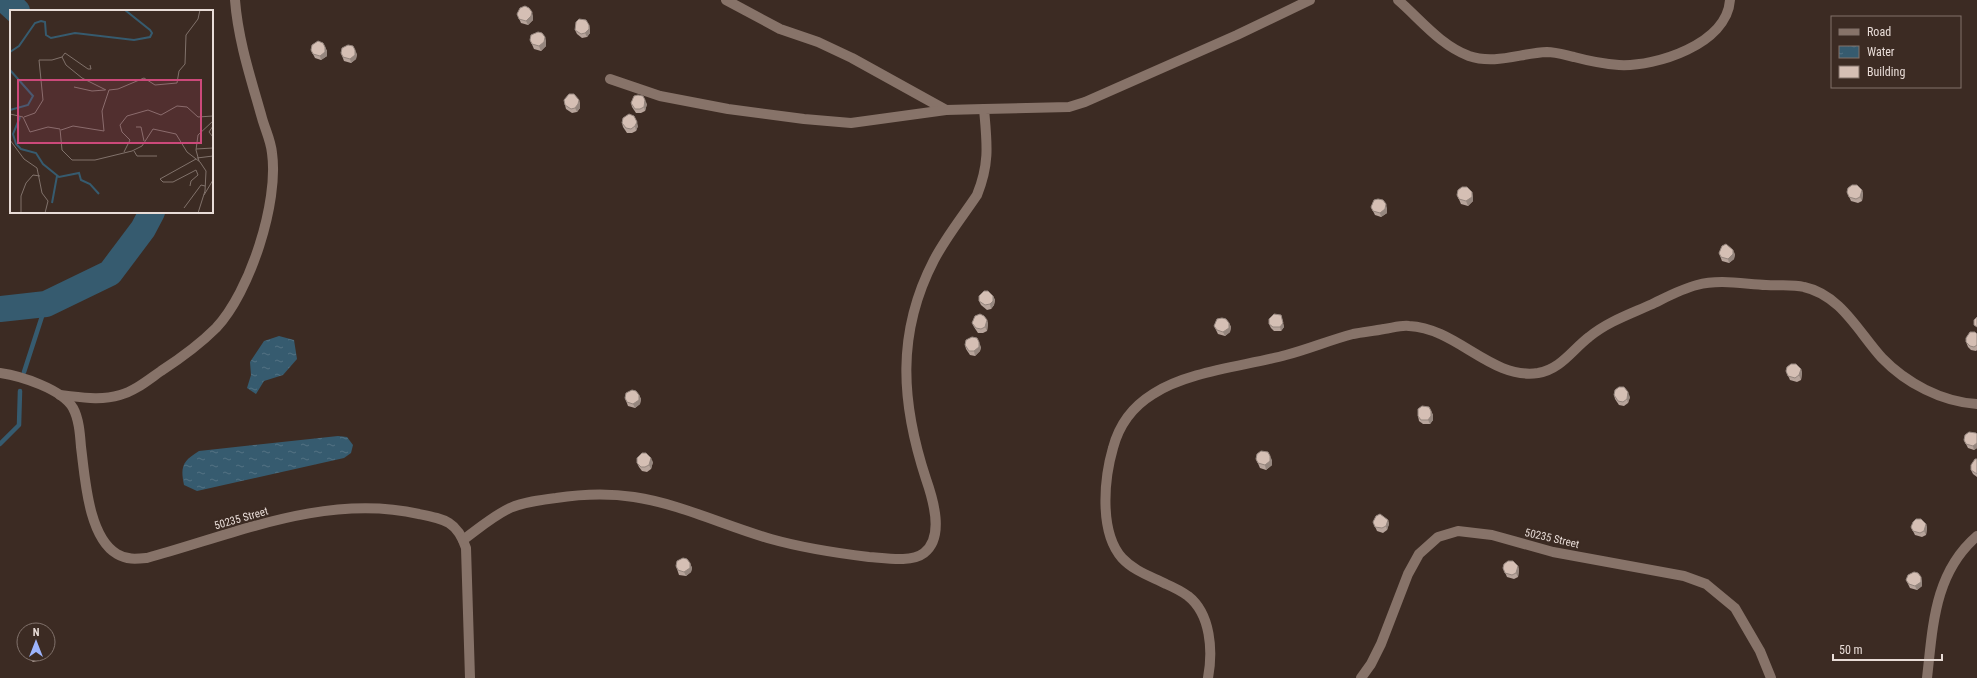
<svg xmlns="http://www.w3.org/2000/svg" width="1977" height="678" font-family="'Roboto Condensed',sans-serif">
  <defs>
    <pattern id="water-ripples" width="26" height="14" patternUnits="userSpaceOnUse"><rect width="26" height="14" fill="#365b6f"/><path d="M2 4q2-2 4 0t4 0M15 11q2-2 4 0t4 0" fill="none" stroke="#537283"/></pattern>
  </defs>
  <rect width="100%" height="100%" fill="#3c2b23"/>
  <!-- water -->
  <g fill="url(#water-ripples)">
    <path d="M 279,336 L 294,340 L 297,359 L 283,375 L 264,381 L 256,394 L 247,388 L 251,375 L 250,362 L 264,341 Z"/>
    <path d="M 338,436 L 347,437 L 353,445 L 351,453 L 344,458 L 197,491 L 184,485 C 180,466 183,461 199,451 Z"/>
  </g>
  <g fill="none" stroke-linecap="round" stroke-linejoin="round">
    <!-- stream -->
    <g stroke="#365b6f" stroke-width="4.5">
      <path d="M 24,372 L 46,304"/>
      <path d="M 0,444 L 19,425 L 20,391"/>
    </g>
    <!-- river -->
    <g stroke="#365b6f" stroke-width="26">
      <path d="M 5,0 L 17,11"/>
      <path d="M 0,309 L 46,304 L 110,273 L 143,229 L 152,212"/>
    </g>
    <!-- street -->
    <g stroke="#877369" stroke-width="10">
      <path d="M 726,0 L 780,29 L 818,42 L 852,58 L 946,110"/>
      <path d="M 1398,0 C 1421,20 1440,45 1469,56 C 1495,65 1521,53 1547,52 C 1556,52 1565,55 1574,57 C 1589,61 1604,64 1619,65 C 1656,67 1727,44 1730,0"/>
      <path d="M 610,79 L 660,96 L 728,109 L 804,119 L 851,123 L 946,110 L 984,109"/>
      <path d="M 0,373 C 21,376 62,389 73,408 C 79,419 80,434 81,447 C 85,477 88,537 117,554 C 127,560 136,559 147,558 C 235,534 326,493 419,514 C 444,519 457,521 466,548 L 470,678"/>
      <path d="M 60,395 C 80,397 100,401 120,395 C 135,391 148,380 161,371 C 181,358 199,345 216,328 C 250,292 279,202 272,153 C 271,141 265,129 262,118 C 251,79 238,40 235,0"/>
      <path d="M 463,540 C 478,529 493,516 510,508 C 524,502 540,500 556,498 C 582,494 608,493 634,497 C 681,504 725,526 771,539 C 803,548 836,553 869,557 C 885,558 911,563 924,553 C 945,537 933,499 926,479 C 901,403 896,333 934,260 C 946,237 963,216 977,195 C 990,163 987,143 984,109 L 1069,107 L 1085,102 L 1237,35 L 1310,0"/>
      <path d="M 1208,678 C 1213,651 1211,614 1188,596 C 1181,591 1173,587 1166,584 C 1150,576 1134,571 1122,558 C 1099,532 1104,479 1113,448 C 1119,425 1132,407 1153,394 C 1188,371 1246,366 1286,355 C 1309,349 1330,340 1353,334 C 1363,332 1374,331 1384,329 C 1392,328 1401,325 1409,326 C 1457,328 1491,380 1538,373 C 1561,369 1572,350 1589,337 C 1607,322 1630,314 1650,305 C 1665,298 1681,289 1697,285 C 1719,279 1744,284 1766,285 C 1779,286 1792,284 1804,287 C 1841,295 1859,333 1882,358 C 1906,383 1942,402 1977,404"/>
      <path d="M 1361,678 L 1371,664 L 1381,644 L 1408,574 L 1419,554 L 1438,537 L 1458,531 L 1492,535 L 1553,552 L 1684,576 L 1706,584 L 1735,608 L 1760,651 L 1771,678"/>
      <path d="M 1927,678 C 1933,626 1934,573 1977,536"/>
    </g>
  </g>
  <!-- wall -->
  <g fill="#b7a49b">
    <path d="M 517,14 L 533,16 L 533,20 L 528,25 L 521,23 Z"/>
    <path d="M 589,25 L 590,29 L 590,33 L 587,37 L 582,38 L 577,34 L 575,30 Z"/>
    <path d="M 545,37 L 546,42 L 546,46 L 541,51 L 534,49 L 530,40 Z"/>
    <path d="M 325,47 L 327,51 L 327,56 L 321,60 L 315,58 L 311,50 Z"/>
    <path d="M 341,53 L 357,54 L 356,59 L 351,63 L 344,61 Z"/>
    <path d="M 579,100 L 580,104 L 580,108 L 577,112 L 572,113 L 566,109 L 565,105 Z"/>
    <path d="M 631,103 L 647,104 L 645,111 L 641,113 L 636,113 L 632,107 Z"/>
    <path d="M 622,123 L 638,126 L 636,131 L 632,133 L 627,133 L 623,127 Z"/>
    <path d="M 1862,190 L 1863,194 L 1862,201 L 1858,203 L 1851,201 L 1847,192 Z"/>
    <path d="M 1457,195 L 1473,196 L 1473,201 L 1468,206 L 1461,204 Z"/>
    <path d="M 1371,207 L 1387,208 L 1387,213 L 1381,217 L 1375,215 Z"/>
    <path d="M 1719,253 L 1735,254 L 1734,259 L 1729,263 L 1722,261 Z"/>
    <path d="M 993,296 L 995,300 L 994,305 L 991,309 L 987,310 L 981,305 L 979,301 Z"/>
    <path d="M 1281,315 L 1284,327 L 1281,331 L 1274,331 L 1271,328 L 1269,324 Z"/>
    <path d="M 987,320 L 988,324 L 987,331 L 983,333 L 978,333 L 974,327 L 972,323 Z"/>
    <path d="M 1229,323 L 1231,327 L 1230,332 L 1225,336 L 1218,334 L 1214,326 Z"/>
    <path d="M 1977,334 L 1977,350 L 1976,351 L 1971,350 L 1968,347 L 1966,342 Z"/>
    <path d="M 965,345 L 981,347 L 980,351 L 975,356 L 970,355 L 966,349 Z"/>
    <path d="M 1801,369 L 1802,373 L 1801,380 L 1797,382 L 1790,380 L 1786,371 Z"/>
    <path d="M 639,395 L 641,399 L 640,404 L 635,408 L 628,406 L 625,398 Z"/>
    <path d="M 1614,395 L 1630,397 L 1628,403 L 1624,406 L 1619,405 L 1615,399 Z"/>
    <path d="M 1431,411 L 1433,415 L 1433,420 L 1430,424 L 1423,424 L 1419,421 L 1418,416 Z"/>
    <path d="M 1977,434 L 1977,448 L 1974,450 L 1968,448 L 1964,440 Z"/>
    <path d="M 1256,459 L 1272,460 L 1272,465 L 1266,470 L 1260,468 Z"/>
    <path d="M 1977,459 L 1977,477 L 1973,474 L 1971,470 Z"/>
    <path d="M 653,462 L 651,469 L 647,472 L 642,471 L 639,467 L 637,463 Z"/>
    <path d="M 1388,520 L 1389,524 L 1387,530 L 1383,533 L 1377,531 L 1373,522 Z"/>
    <path d="M 1926,524 L 1927,528 L 1926,535 L 1922,537 L 1915,535 L 1911,527 Z"/>
    <path d="M 690,563 L 692,568 L 691,572 L 686,576 L 679,575 L 676,566 Z"/>
    <path d="M 1518,566 L 1519,570 L 1518,577 L 1514,579 L 1507,577 L 1503,568 Z"/>
    <path d="M 1906,580 L 1922,581 L 1922,586 L 1917,590 L 1910,588 Z"/>
    <path d="M 26,654 L 41,654 L 41,657 L 37,661 L 33,662 L 27,657 Z"/>
  </g>
  <!-- shaded-wall -->
  <g fill="#95867e">
    <path d="M 532,12 L 533,16 L 533,20 L 528,25 L 526,21 Z"/>
    <path d="M 589,25 L 590,29 L 590,33 L 587,37 L 585,33 Z"/>
    <path d="M 545,37 L 546,42 L 546,46 L 541,51 L 539,46 Z"/>
    <path d="M 325,47 L 327,51 L 327,56 L 321,60 L 320,56 Z"/>
    <path d="M 355,50 L 357,54 L 356,59 L 351,63 L 350,59 Z"/>
    <path d="M 579,100 L 580,104 L 580,108 L 577,112 L 575,108 Z"/>
    <path d="M 645,100 L 647,104 L 645,111 L 644,107 Z"/>
    <path d="M 637,122 L 638,126 L 636,131 L 635,126 Z"/>
    <path d="M 1862,190 L 1863,194 L 1862,201 L 1860,197 Z"/>
    <path d="M 1472,192 L 1473,196 L 1473,201 L 1468,206 L 1466,201 Z"/>
    <path d="M 1386,204 L 1387,208 L 1387,213 L 1381,217 L 1380,213 Z"/>
    <path d="M 1733,250 L 1735,254 L 1734,259 L 1729,263 L 1728,259 Z"/>
    <path d="M 993,296 L 995,300 L 994,305 L 991,309 L 990,304 Z"/>
    <path d="M 1281,315 L 1284,327 L 1281,331 L 1280,327 Z"/>
    <path d="M 987,320 L 988,324 L 987,331 L 985,327 Z"/>
    <path d="M 1229,323 L 1231,327 L 1230,332 L 1225,336 L 1223,332 Z"/>
    <path d="M 979,342 L 981,347 L 980,351 L 975,356 L 974,351 Z"/>
    <path d="M 1801,369 L 1802,373 L 1801,380 L 1799,375 Z"/>
    <path d="M 1628,392 L 1630,397 L 1628,403 L 1627,399 Z"/>
    <path d="M 639,395 L 641,399 L 640,404 L 635,408 L 633,404 Z"/>
    <path d="M 1431,411 L 1433,415 L 1433,420 L 1430,424 L 1428,420 Z"/>
    <path d="M 1977,443 L 1977,448 L 1974,450 L 1973,446 Z"/>
    <path d="M 1270,456 L 1272,460 L 1272,465 L 1266,470 L 1265,465 Z"/>
    <path d="M 651,458 L 653,462 L 651,469 L 649,465 Z"/>
    <path d="M 1388,520 L 1389,524 L 1387,530 L 1386,526 Z"/>
    <path d="M 1926,524 L 1927,528 L 1926,535 L 1924,531 Z"/>
    <path d="M 690,563 L 692,568 L 691,572 L 686,576 L 684,572 Z"/>
    <path d="M 1518,566 L 1519,570 L 1518,577 L 1516,573 Z"/>
    <path d="M 1921,577 L 1922,581 L 1922,586 L 1917,590 L 1915,586 Z"/>
    <path d="M 38,654 L 41,654 L 41,657 L 37,661 L 36,656 Z"/>
  </g>
  <!-- building -->
  <g fill="#d5bfb4" stroke="#95867e">
    <path d="M 525,6 L 529,8 L 532,12 L 531,16 L 526,21 L 519,19 L 517,14 L 520,8 Z"/>
    <path d="M 579,19 L 586,20 L 589,25 L 589,29 L 585,33 L 581,34 L 575,30 L 576,22 Z"/>
    <path d="M 538,32 L 542,33 L 545,37 L 544,42 L 539,46 L 532,44 L 530,40 L 531,35 Z"/>
    <path d="M 318,41 L 323,43 L 325,47 L 325,52 L 320,56 L 313,54 L 311,50 L 312,45 Z"/>
    <path d="M 348,45 L 353,46 L 355,50 L 355,55 L 350,59 L 343,57 L 341,53 L 342,48 Z"/>
    <path d="M 569,94 L 574,94 L 579,100 L 578,104 L 575,108 L 571,109 L 565,105 L 564,100 Z"/>
    <path d="M 638,95 L 643,96 L 645,100 L 644,107 L 640,109 L 635,109 L 631,103 L 634,96 Z"/>
    <path d="M 629,114 L 634,116 L 637,122 L 635,126 L 631,129 L 626,128 L 622,123 L 623,118 Z"/>
    <path d="M 1852,185 L 1857,185 L 1862,190 L 1860,197 L 1856,199 L 1849,197 L 1847,192 L 1848,188 Z"/>
    <path d="M 1462,187 L 1467,187 L 1472,192 L 1472,197 L 1466,201 L 1459,199 L 1457,195 L 1458,190 Z"/>
    <path d="M 1378,199 L 1383,200 L 1386,204 L 1385,209 L 1380,213 L 1373,211 L 1371,207 L 1374,200 Z"/>
    <path d="M 1726,244 L 1733,250 L 1733,254 L 1728,259 L 1721,257 L 1719,253 L 1722,246 Z"/>
    <path d="M 984,291 L 988,291 L 993,296 L 993,301 L 990,304 L 985,305 L 979,301 L 979,296 Z"/>
    <path d="M 980,314 L 984,316 L 987,320 L 985,327 L 981,329 L 976,328 L 972,323 L 975,316 Z"/>
    <path d="M 1274,314 L 1281,315 L 1283,323 L 1280,327 L 1273,327 L 1269,324 L 1269,319 Z"/>
    <path d="M 1977,317 L 1977,327 L 1974,325 L 1974,320 Z"/>
    <path d="M 1222,318 L 1226,319 L 1229,323 L 1229,328 L 1223,332 L 1217,330 L 1214,326 L 1217,319 Z"/>
    <path d="M 1970,332 L 1975,332 L 1977,334 L 1977,345 L 1974,347 L 1970,346 L 1966,342 L 1966,338 Z"/>
    <path d="M 972,337 L 977,338 L 979,342 L 979,347 L 974,351 L 969,351 L 965,345 L 966,340 Z"/>
    <path d="M 1791,364 L 1796,364 L 1801,369 L 1799,375 L 1795,378 L 1788,376 L 1786,371 L 1787,367 Z"/>
    <path d="M 1619,387 L 1624,387 L 1628,392 L 1627,399 L 1623,402 L 1618,401 L 1614,395 L 1615,390 Z"/>
    <path d="M 632,390 L 636,391 L 639,395 L 639,400 L 633,404 L 627,402 L 625,398 L 626,393 Z"/>
    <path d="M 1422,406 L 1429,407 L 1431,411 L 1431,416 L 1428,420 L 1421,420 L 1418,416 L 1418,409 Z"/>
    <path d="M 1969,432 L 1976,433 L 1977,434 L 1977,443 L 1973,446 L 1966,444 L 1964,440 L 1965,435 Z"/>
    <path d="M 1261,451 L 1268,452 L 1270,456 L 1270,461 L 1265,465 L 1258,463 L 1256,459 L 1257,454 Z"/>
    <path d="M 642,453 L 646,453 L 651,458 L 649,465 L 645,467 L 641,467 L 637,463 L 637,458 Z"/>
    <path d="M 1975,459 L 1977,459 L 1977,474 L 1971,470 L 1971,465 Z"/>
    <path d="M 1380,514 L 1388,520 L 1386,526 L 1382,528 L 1375,527 L 1373,522 L 1376,516 Z"/>
    <path d="M 1916,519 L 1921,519 L 1926,524 L 1924,531 L 1920,533 L 1913,531 L 1911,527 L 1913,522 Z"/>
    <path d="M 683,558 L 687,559 L 690,563 L 690,568 L 684,572 L 678,570 L 676,566 L 677,561 Z"/>
    <path d="M 1508,561 L 1513,561 L 1518,566 L 1516,573 L 1512,575 L 1505,573 L 1503,568 L 1504,564 Z"/>
    <path d="M 1914,572 L 1918,573 L 1921,577 L 1921,582 L 1915,586 L 1909,584 L 1906,580 L 1908,575 Z"/>
    <path d="M 26,654 L 38,654 L 36,656 L 31,657 Z"/>
  </g>
  <g text-anchor="middle" stroke-width="4" stroke-linejoin="round" paint-order="stroke">
    <!-- street labels -->
    <g font-size="11" fill="#e8dcd7" stroke="#3c2b23">
      <text transform="translate(241 518) rotate(-16)" y="4">50235 Street</text>
      <text transform="translate(1552 538) rotate(13)" y="4">50235 Street</text>
    </g>
  </g>
  <!-- overview -->
  <g transform="translate(10 10)">
    <rect width="203" height="203" fill="#3c2b23"/>
    <path fill="none" stroke="#365b6f" stroke-width="2" d="M 0,42 L 9,36 L 25,13 L 31,11 L 35,12 L 36,25 L 41,28 L 65,23 L 124,30 L 140,27 L 142,23 L 140,20 L 115,0M 0,60 L 23,86 L 18,95 L 0,100M 10,107 L 3,124 L 6,134 L 11,139 L 26,143 L 33,154 L 49,167 L 69,163 L 71,170 L 80,174 L 89,184M 42,193 L 47,166"/>
    <path fill="none" stroke="#81726b" stroke-width="1" d="M 52,47 L 56,55 L 72,68 L 96,80M 64,77 L 82,81 L 95,80M 0,104 L 13,107 L 20,122 L 38,117 L 50,119 L 52,140 L 62,150 L 85,150 L 122,141 L 132,136 L 143,119 L 166,124 L 177,142 L 190,152 L 196,161 L 195,181 L 188,203M 14,107 L 25,103 L 33,90 L 29,50 L 42,50 L 52,47 L 55,43 L 78,59 L 81,59 L 80,55M 203,116 L 199,122 L 203,127M 126,117 L 131,117 L 134,131M 51,120 L 63,116 L 94,121 L 92,101 L 99,80 L 108,79 L 134,68 L 145,75 L 167,73 L 169,61 L 175,54 L 176,25 L 188,9 L 190,0M 0,130 L 14,149 L 27,158 L 32,183 L 38,191 L 35,203M 186,139 L 203,138M 124,141 L 127,146 L 147,146M 114,142 L 120,130 L 112,122 L 110,115 L 117,106 L 138,100 L 151,105 L 167,96 L 177,97 L 188,107 L 203,106M 187,148 L 203,146M 189,151 L 186,140 L 188,125 L 203,111M 180,176 L 181,171 L 188,165 L 186,160 L 163,172 L 153,172 L 150,169 L 186,149M 194,185 L 203,170M 174,198 L 191,175 L 195,176M 11,203 L 11,186 L 16,173 L 23,165 L 30,166"/>
    <path fill="#cc497a" fill-opacity="0.15" stroke="#cc497a" stroke-width="2" d="M 8,70 L 191,70 L 191,133 L 8,133 Z"/>
    <rect width="203" height="203" fill="none" stroke="#e8dcd7" stroke-width="2"/>
  </g>
  <!-- legend -->
  <rect x="1831" y="16" width="130" height="72" fill="#3c2b23" stroke="#81726b"/>
  <rect x="1839" y="29" width="20" height="6" fill="#877369" stroke="#81726b"/>
  <text x="1867" y="36" font-size="12" fill="#e8dcd7">Road</text>
  <rect x="1839" y="46" width="20" height="12" fill="url(#water-ripples)" stroke="#81726b"/>
  <text x="1867" y="56" font-size="12" fill="#e8dcd7">Water</text>
  <rect x="1839" y="66" width="20" height="12" fill="#d5bfb4" stroke="#81726b"/>
  <text x="1867" y="76" font-size="12" fill="#e8dcd7">Building</text>
  <!-- north arrow -->
  <g transform="translate(36 642)"><circle r="19" fill="#3c2b23" stroke="#81726b"/>
  <path d="M0-3L7 15L0 10L-7 15Z" fill="#9db4fd"/>
  <text y="-6" font-size="11" font-weight="bold" text-anchor="middle" fill="#e8dcd7">N</text>
  </g>
  <!-- scale -->
  <path d="M1833 654v6h109v-6" fill="none" stroke="#e8dcd7" stroke-width="2"/>
  <text x="1839" y="654" font-size="12" fill="#e8dcd7" stroke="#3c2b23" stroke-width="3" paint-order="stroke">50 m</text>
</svg>
